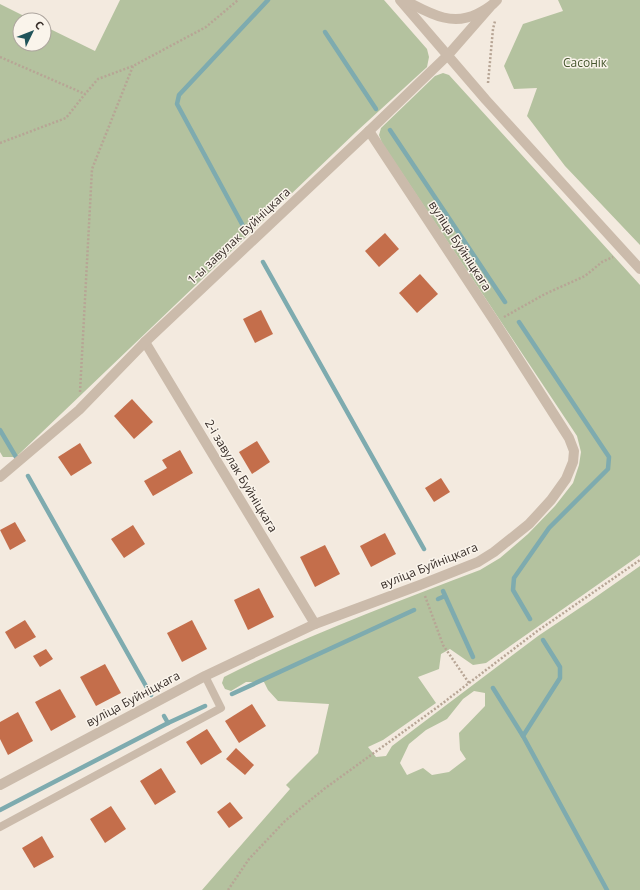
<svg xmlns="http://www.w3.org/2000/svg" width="640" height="890" font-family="'Open Sans',sans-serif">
  <rect width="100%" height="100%" fill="#f3eadf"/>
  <!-- green -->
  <g fill="#b4c29f" fill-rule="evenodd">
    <path d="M 120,0 L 384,0 L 427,49 L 429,57 L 427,67 L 356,132 L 16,457 L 3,457 L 0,452 L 0,4 L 32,20 L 20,20 L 20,44 L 44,44 L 44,26 L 95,51 Z"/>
    <path d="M 558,0 L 640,0 L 640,245 L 565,166 L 527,116 L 537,88 L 514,89 L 504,66 L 523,24 L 563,11 Z"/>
    <path d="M 443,73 L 449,75 L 640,285 L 640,555 L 486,663 L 473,665 L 450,649 L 441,654 L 439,669 L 418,677 L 436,703 L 383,740 L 368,747 L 376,757 L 386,756 L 392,746 L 441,709 L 538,636 L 590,601 L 640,566 L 640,890 L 202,890 L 290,789 L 286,785 L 318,753 L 329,704 L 278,701 L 268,690 L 264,682 L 246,682 L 231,691 L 225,689 L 222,683 L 224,677 C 307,635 394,603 480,570 L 500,558 L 528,534 L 555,506 L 573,483 L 579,465 L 581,452 L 577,436 L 382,143 L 379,135 L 381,128 L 435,76 ZM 474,691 L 485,693 L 485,706 L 459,733 L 460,750 L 466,759 L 449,772 L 432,775 L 423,768 L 407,775 L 400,763 L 409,744 L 426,730 L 447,719 L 463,699 Z"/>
  </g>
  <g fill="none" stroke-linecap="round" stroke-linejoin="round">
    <!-- stream -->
    <g stroke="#7eabaf" stroke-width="4.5">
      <path d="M 325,32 L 376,109"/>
      <path d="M 390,130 L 505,302"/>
      <path d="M 242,224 L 177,104 L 179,95 L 268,0"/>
      <path d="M 263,262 L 424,549"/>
      <path d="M 519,322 L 609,457 L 608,469 L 549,528 L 514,578 L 513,590 L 530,619"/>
      <path d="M 0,430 L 16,457"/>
      <path d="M 28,476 L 151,695"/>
      <path d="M 443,591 L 473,657"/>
      <path d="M 438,599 L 445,596"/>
      <path d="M 493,688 L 523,736 L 607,890"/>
      <path d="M 232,694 L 414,610"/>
      <path d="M 164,716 L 168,723"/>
      <path d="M 523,736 L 560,678 L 560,667 L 543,640"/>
      <path d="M 0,810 L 168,723 L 205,706"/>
    </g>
  </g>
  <!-- building -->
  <g fill="#c46e4b">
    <path d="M 385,233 L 399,249 L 379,267 L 365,251 Z"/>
    <path d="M 420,274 L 438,294 L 417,313 L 399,293 Z"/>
    <path d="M 261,310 L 273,334 L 255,343 L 243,319 Z"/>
    <path d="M 132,399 L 153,422 L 134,439 L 114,416 Z"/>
    <path d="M 257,441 L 270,462 L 252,474 L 239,452 Z"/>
    <path d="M 80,443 L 92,463 L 71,476 L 58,457 Z"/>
    <path d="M 180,450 L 193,473 L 153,496 L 144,481 L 167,468 L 162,460 Z"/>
    <path d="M 441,478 L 450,492 L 434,502 L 425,488 Z"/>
    <path d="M 15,522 L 26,541 L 10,550 L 0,530 Z"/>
    <path d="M 133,525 L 145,544 L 124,558 L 111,539 Z"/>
    <path d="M 385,533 L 396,554 L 371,567 L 360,546 Z"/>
    <path d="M 325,545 L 340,574 L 315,587 L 300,557 Z"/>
    <path d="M 259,588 L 274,617 L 248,630 L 234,600 Z"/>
    <path d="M 25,620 L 36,637 L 15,649 L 5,632 Z"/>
    <path d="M 192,620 L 207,649 L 182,662 L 167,633 Z"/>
    <path d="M 46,649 L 53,659 L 40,667 L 33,656 Z"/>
    <path d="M 105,664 L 121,693 L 96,706 L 80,677 Z"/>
    <path d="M 60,689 L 76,717 L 51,731 L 35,702 Z"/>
    <path d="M 252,704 L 266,726 L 239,743 L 225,721 Z"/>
    <path d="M 18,712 L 33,741 L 8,755 L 0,739 L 0,722 Z"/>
    <path d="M 207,729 L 222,752 L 201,765 L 186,742 Z"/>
    <path d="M 236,748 L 254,765 L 245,775 L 226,759 Z"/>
    <path d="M 161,768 L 176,792 L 155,805 L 140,781 Z"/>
    <path d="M 230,802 L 243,818 L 229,828 L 217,812 Z"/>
    <path d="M 111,806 L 126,829 L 105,843 L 90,819 Z"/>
    <path d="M 42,836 L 54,857 L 34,868 L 22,848 Z"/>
  </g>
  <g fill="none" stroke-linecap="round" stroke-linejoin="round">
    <!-- path -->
    <g stroke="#b7a595" stroke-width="2.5" stroke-dasharray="2 2" stroke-linecap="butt">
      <path d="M 0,57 L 85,94"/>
      <path d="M 488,83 L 493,29 L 495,21"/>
      <path d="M 0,143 L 66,118 L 85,94 L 98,79 L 133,66 L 206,27 L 238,0"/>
      <path d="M 504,317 L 545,294 L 585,276 L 602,262 L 613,257"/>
      <path d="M 80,392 L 92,169 L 133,66"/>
      <path d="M 425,596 L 443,645 L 469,683"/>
      <path d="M 228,890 L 249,859 L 285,821 L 324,789 L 439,706 L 469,683 L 536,632 L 640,560"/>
    </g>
    <!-- service -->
    <path stroke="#cbbbab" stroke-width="8" d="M 0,827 L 221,708 L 205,676"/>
    <!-- minor -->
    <g stroke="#cbbbab" stroke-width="10">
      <path d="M 145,342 L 315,624"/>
      <path d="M 0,477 L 79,410 L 145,342 L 369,131 L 448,55 L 490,7"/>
      <path d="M 0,785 L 205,676 L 315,624 L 420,585 L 478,562 L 494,552 L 529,524 L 551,500 L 566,479 L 573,462 L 574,451 L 569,438 L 495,322 L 369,131"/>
    </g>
    <!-- tertiary -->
    <g stroke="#cbbbab" stroke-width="10">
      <path d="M 400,0 L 486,100 L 640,269"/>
      <path d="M 404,0 C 428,12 450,27 477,14 C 485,10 491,7 497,0"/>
    </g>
  </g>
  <g text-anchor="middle" stroke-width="3" stroke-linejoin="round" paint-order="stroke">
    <!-- park labels -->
    <g font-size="12" fill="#46572e" stroke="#faf4eb">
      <text x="585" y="67">Сасонік</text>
    </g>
    <!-- street labels -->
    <g font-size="12" fill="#392f2a" stroke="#faf4eb">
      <text transform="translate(239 236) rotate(-43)" y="4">1-ы завулак Буйніцкага</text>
      <text transform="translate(460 246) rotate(57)" y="4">вуліца Буйніцкага</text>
      <text transform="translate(241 476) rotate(59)" y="4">2-і завулак Буйніцкага</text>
      <text transform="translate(429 566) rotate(-22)" y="4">вуліца Буйніцкага</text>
      <text transform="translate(133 699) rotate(-28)" y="4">вуліца Буйніцкага</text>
    </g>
  </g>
  <!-- north arrow -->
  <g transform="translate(32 32) rotate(47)"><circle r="19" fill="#faf4eb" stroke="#ada59e"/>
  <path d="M0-3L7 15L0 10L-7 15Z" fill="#20535a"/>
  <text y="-6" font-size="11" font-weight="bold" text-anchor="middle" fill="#392f2a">С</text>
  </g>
</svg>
